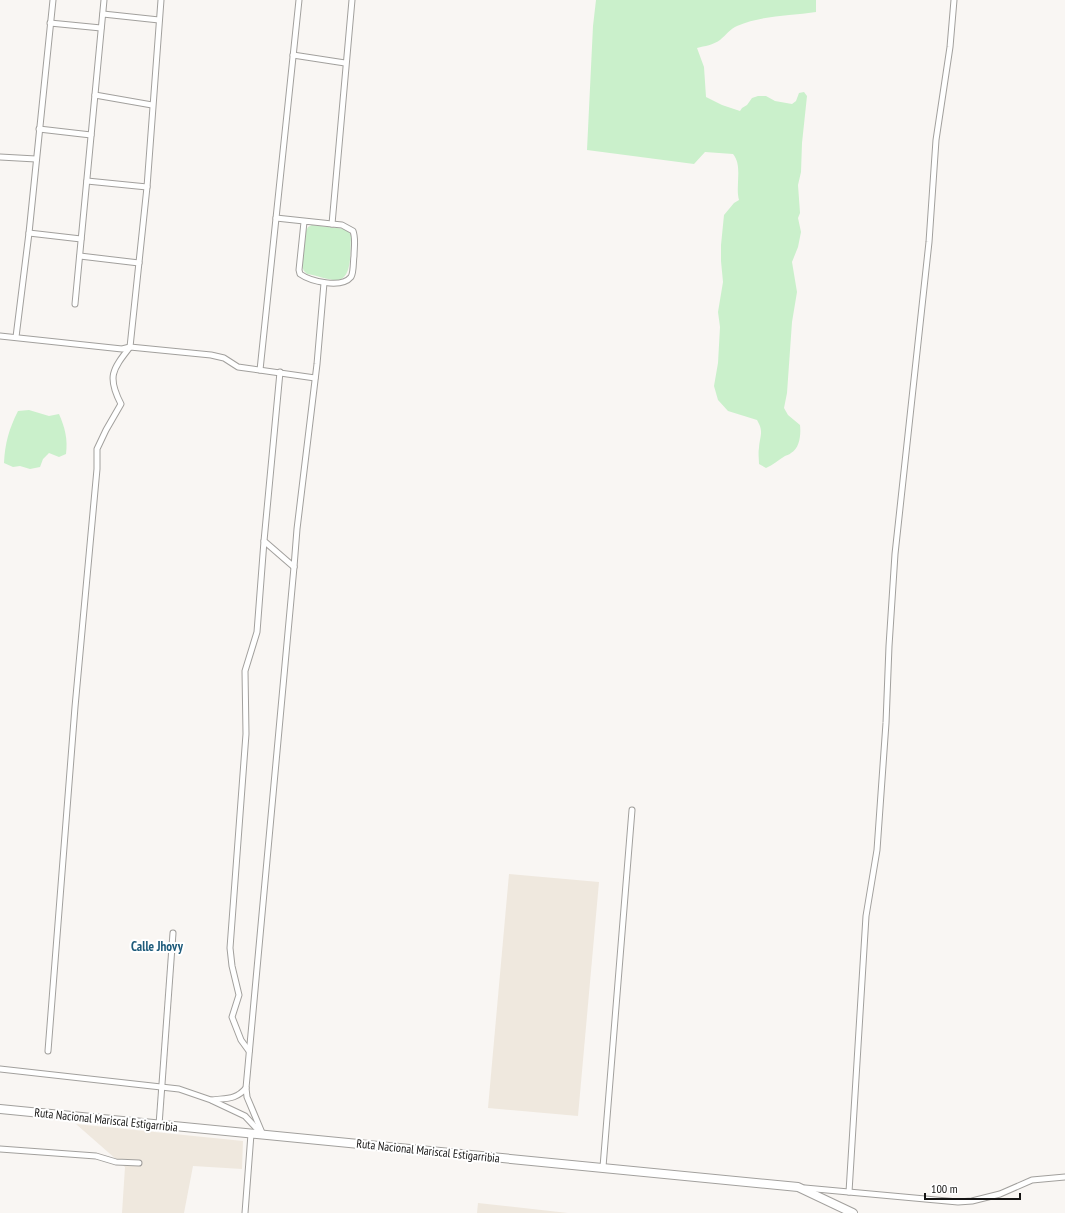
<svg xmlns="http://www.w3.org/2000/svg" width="1065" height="1213" font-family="'PT Sans Narrow',sans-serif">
  <rect width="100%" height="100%" fill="#f9f6f3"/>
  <!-- built -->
  <g fill="#efe8de">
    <path d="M 509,874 L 599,882 L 578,1116 L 488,1108 Z"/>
    <path d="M 76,1124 L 243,1141 L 242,1169 L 193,1166 L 184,1213 L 122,1213 L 125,1167 Z"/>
    <path d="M 478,1203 L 568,1213 L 477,1213 Z"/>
  </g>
  <!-- green -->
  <g fill="#caf0cb">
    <path d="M 596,0 L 816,0 L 816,12 C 790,16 762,15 737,26 C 730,29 726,35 720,40 C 713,45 705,46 697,48 L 704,67 L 706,97 L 722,105 L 740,111 L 742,108 L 747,105 L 752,98 L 758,96 L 766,96 L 775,101 L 792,104 L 796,101 L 799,93 L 804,92 L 807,96 L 802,143 L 801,172 L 798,185 L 800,213 L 798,218 L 801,232 L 798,247 L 792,262 L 797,292 L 792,322 L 787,393 L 784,408 L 788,415 L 800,425 C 801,434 800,448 791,453 C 789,455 786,455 785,456 C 778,460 773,465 766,468 L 759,464 C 759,459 758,453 759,448 C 760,435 764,432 757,420 L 728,411 L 718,400 L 714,386 L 718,363 L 720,327 L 718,312 L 723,282 L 721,261 L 721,245 L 724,215 L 734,203 L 739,200 C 735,186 743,166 733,154 L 705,152 L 694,164 L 587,150 L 593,26 Z"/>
    <path d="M 312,225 L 345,229 L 349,231 L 351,236 C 350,248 353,278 338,280 C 331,281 315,275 307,274 L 304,271 L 302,267 L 306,231 L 308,227 Z"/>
    <path d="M 29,410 L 49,416 L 59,414 C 65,428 68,439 66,454 L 59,457 L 49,453 L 43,459 L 40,467 L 30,469 L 20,466 L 13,467 L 4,463 C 5,443 9,429 18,411 Z"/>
  </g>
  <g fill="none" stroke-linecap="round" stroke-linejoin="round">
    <defs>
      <g id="minor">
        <path d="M 103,14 L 159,20"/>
        <path d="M 50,23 L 101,28"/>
        <path d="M 293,55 L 345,63"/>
        <path d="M 95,95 L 152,105"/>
        <path d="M 39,129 L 91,135"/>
        <path d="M 0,157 L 36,159"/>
        <path d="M 87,181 L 147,187"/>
        <path d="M 276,218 L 332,224 L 342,225 L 353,231 C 356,239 354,247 354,256 C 353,261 354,272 351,277 C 341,289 310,281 300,274 L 299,270 L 304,222"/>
        <path d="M 332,224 L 352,0"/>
        <path d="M 29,233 L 81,239"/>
        <path d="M 80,256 L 139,263"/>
        <path d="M 75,304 L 104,0"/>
        <path d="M 0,336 L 122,349 L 130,347 L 211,355 L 224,358 L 238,367 L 315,378"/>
        <path d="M 16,337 L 29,233 L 53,0"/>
        <path d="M 260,370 L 299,0"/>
        <path d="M 280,372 L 264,541 L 294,567"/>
        <path d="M 48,1051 L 75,707 L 97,469 L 97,449 L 106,430 L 121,404 C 107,377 112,370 130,347 L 147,187 L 161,0"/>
        <path d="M 249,1051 L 241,1040 L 232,1017 L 239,995 L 232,966 L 230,948 L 246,734 L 245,671 L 257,632 L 264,541"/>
        <path d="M 0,1069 L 179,1089 L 211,1100 L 245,1116 L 259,1131"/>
        <path d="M 212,1100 C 226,1098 236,1100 246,1088"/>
        <path d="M 159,1125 L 173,933"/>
        <path d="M 263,1135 L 247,1097 L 246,1088 L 294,567 L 297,529 L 317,364 L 324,283"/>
        <path d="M 0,1149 L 96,1156 L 116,1162 L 139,1163"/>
        <path d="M 603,1167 L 632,810"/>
        <path d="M 805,1188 L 958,1202 L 972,1201 L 1000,1194 L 1032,1180 L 1065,1177"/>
        <path d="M 849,1192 L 866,916 L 877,850 L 886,723 L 889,646 L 895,554 L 929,242 L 936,140 L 950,47 L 954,0"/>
        <path d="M 245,1213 L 251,1134"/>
      </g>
      <path id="primary" d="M 0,1109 L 798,1187 L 853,1213"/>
    </defs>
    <!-- minor casing -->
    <use href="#minor" stroke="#a2a09d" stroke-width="7"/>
    <!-- primary casing -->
    <use href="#primary" stroke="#a2a09d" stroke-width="10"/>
    <!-- minor -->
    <use href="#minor" stroke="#fff" stroke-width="5"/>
    <!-- primary -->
    <use href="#primary" stroke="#fff" stroke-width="8"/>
  </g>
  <g text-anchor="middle" stroke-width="4" stroke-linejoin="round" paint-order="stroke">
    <!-- street labels -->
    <g font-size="12" fill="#161514" stroke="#fff">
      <text transform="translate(106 1120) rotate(6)" y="4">Ruta Nacional Mariscal Estigarribia</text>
      <text transform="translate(428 1151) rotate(6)" y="4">Ruta Nacional Mariscal Estigarribia</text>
    </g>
    <!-- neighbourhood labels -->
    <g font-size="13" font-weight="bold" fill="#1d5a7a" stroke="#fff">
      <text x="157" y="951">Calle Jhovy</text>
    </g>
  </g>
  <!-- scale -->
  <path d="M925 1193v6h95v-6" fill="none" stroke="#161514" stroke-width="2"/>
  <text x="931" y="1193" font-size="12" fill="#161514" stroke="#ffffff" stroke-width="3" paint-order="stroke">100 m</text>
</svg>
